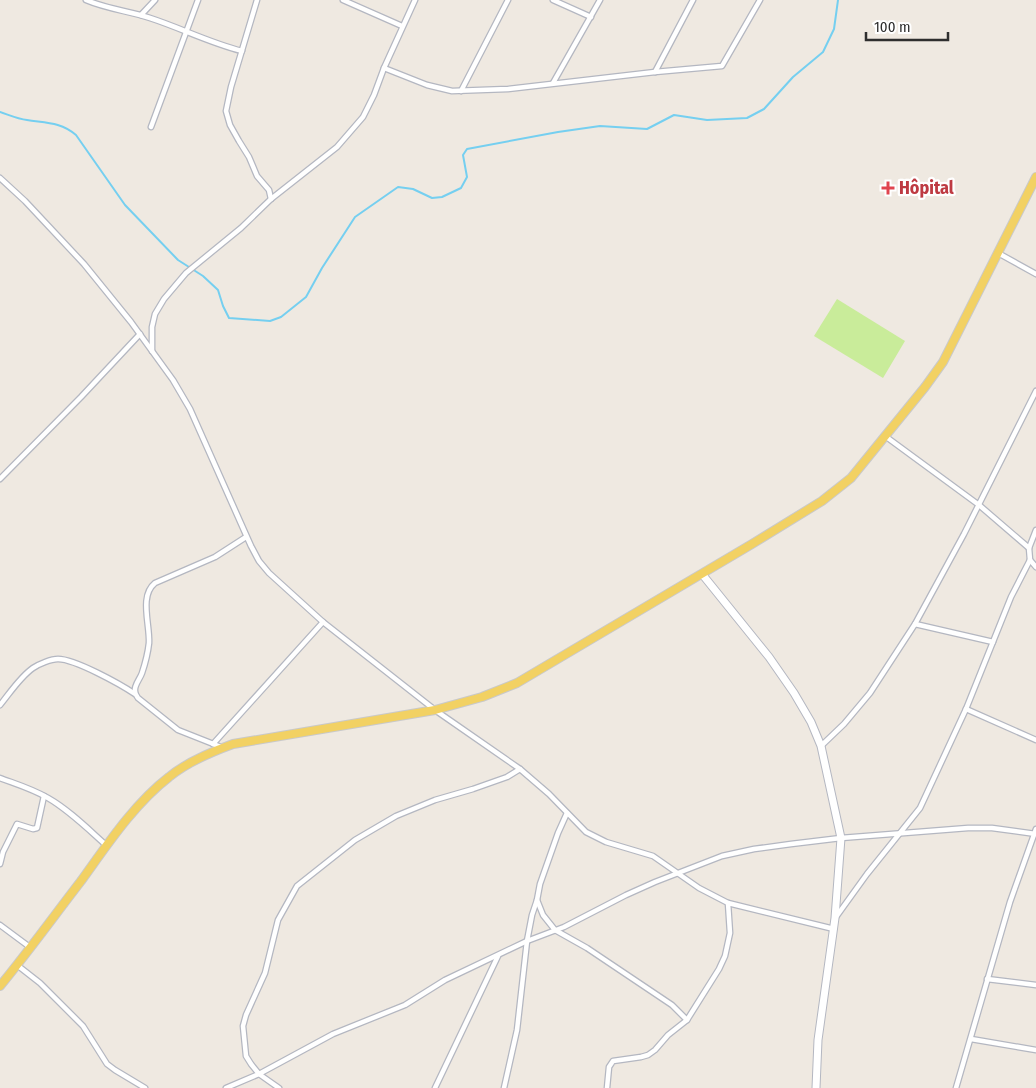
<svg xmlns="http://www.w3.org/2000/svg" width="1036" height="1088" font-family="'Fira Sans Condensed',sans-serif">
  <rect width="100%" height="100%" fill="#efe9e1"/>
  <!-- pitch -->
  <path fill="#c9ec9a" d="M 837,299 L 905,341 L 883,378 L 814,336 Z"/>
  <g fill="none" stroke-linecap="round" stroke-linejoin="round">
    <!-- stream -->
    <path stroke="#75cff0" stroke-width="2" d="M 0,112 C 9,115 18,119 27,120 C 46,123 61,122 76,135 L 125,205 L 178,260 L 203,276 L 218,290 L 223,306 L 229,318 L 270,321 L 281,317 L 306,297 L 322,268 L 355,217 L 398,187 L 413,189 L 432,198 L 442,197 L 461,188 L 467,177 L 463,155 L 467,149 L 558,132 L 600,126 L 647,129 L 674,115 L 707,120 L 747,118 L 764,109 L 793,77 L 823,52 L 834,29 L 838,0"/>
    <defs>
      <g id="minor">
        <path d="M 86,0 C 107,9 129,11 150,18 C 181,28 210,43 242,51"/>
        <path d="M 257,0 L 231,87 L 226,111 L 230,125 L 239,141 L 249,157 L 257,176 L 269,190 L 271,199"/>
        <path d="M 343,0 L 402,26"/>
        <path d="M 553,0 L 591,17"/>
        <path d="M 141,15 L 155,0"/>
        <path d="M 384,68 L 427,85 L 452,91 L 508,89 L 655,72 L 722,66 L 760,0"/>
        <path d="M 655,72 L 693,0"/>
        <path d="M 553,83 L 600,0"/>
        <path d="M 461,91 L 508,0"/>
        <path d="M 151,127 L 198,0"/>
        <path d="M 0,178 L 25,201 L 84,264 L 131,322 L 173,380 L 190,409 L 251,546 L 259,561 L 269,573 L 323,622 L 435,710 L 520,769 L 549,794 L 586,832 L 606,842 L 653,856 L 699,888 L 728,903 L 834,929"/>
        <path d="M 998,253 L 1036,274"/>
        <path d="M 152,351 L 152,327 L 155,314 L 164,299 L 186,273 L 241,228 L 271,199 L 337,147 L 363,117 L 374,95 L 384,68 L 415,0"/>
        <path d="M 885,436 L 979,505 L 1029,548"/>
        <path d="M 0,479 L 81,397 L 140,334"/>
        <path d="M 1030,560 L 1036,567"/>
        <path d="M 915,624 L 993,642"/>
        <path d="M 0,705 C 10,693 20,677 33,668 C 39,664 51,659 58,659 C 75,659 120,684 135,694"/>
        <path d="M 966,709 L 1036,740"/>
        <path d="M 213,744 L 323,622"/>
        <path d="M 821,746 L 844,724 L 870,693 L 915,624 L 964,534 L 1036,391"/>
        <path d="M 221,747 L 178,730 L 138,698 C 136,695 135,694 135,691 C 134,685 140,679 142,673 C 145,664 148,652 149,643 C 150,624 139,596 155,583 L 215,557 L 246,537"/>
        <path d="M 0,778 C 16,784 33,789 48,798 C 69,810 88,829 106,845"/>
        <path d="M 567,813 L 558,833 L 540,884 L 537,900 L 543,915 L 555,930 L 587,948 L 672,1005 L 687,1020"/>
        <path d="M 0,864 L 3,852 L 17,824 L 33,829 L 37,828 L 44,796"/>
        <path d="M 836,917 L 867,874 L 920,808 L 966,709 L 1011,597 L 1030,560 L 1029,548 L 1036,530"/>
        <path d="M 0,925 L 31,948"/>
        <path d="M 17,965 L 40,983 L 83,1026 L 107,1064 L 115,1070 L 145,1088"/>
        <path d="M 987,979 L 1036,985"/>
        <path d="M 971,1039 L 1036,1050"/>
        <path d="M 226,1088 L 259,1074 L 333,1034 L 405,1005 L 445,980 L 527,941 L 564,927 L 626,895 L 655,882 L 722,856 L 754,849 L 791,844 L 841,838 L 968,828 L 992,828 L 1036,834"/>
        <path d="M 279,1088 L 259,1074 L 251,1064 L 246,1056 L 243,1026 L 246,1015 L 265,973 L 278,920 L 297,886 L 355,840 L 396,816 L 435,800 L 473,789 L 507,777 L 520,769"/>
        <path d="M 435,1088 L 498,956"/>
        <path d="M 504,1088 L 517,1030 L 527,941 L 532,915 L 537,900"/>
        <path d="M 607,1088 L 609,1067 L 613,1061 L 641,1057 L 648,1055 L 655,1050 L 668,1035 L 687,1020 L 719,969 L 725,956 L 730,933 L 728,903"/>
        <path d="M 956,1088 L 1010,902 L 1036,829"/>
      </g>
      <path id="secondary" d="M 702,574 L 769,657 L 794,693 L 811,722 L 821,746 L 841,838 L 835,918 L 818,1040 L 816,1088"/>
      <path id="primary" d="M 0,986 C 28,952 54,916 81,881 C 107,845 134,804 169,777 C 187,762 211,752 233,744 L 435,710 L 482,697 L 517,683 L 752,544 L 822,501 L 851,478 L 925,387 L 943,362 L 1036,177"/>
    </defs>
    <!-- minor casing -->
    <use href="#minor" stroke="#b4b7c1" stroke-width="7"/>
    <!-- secondary casing -->
    <use href="#secondary" stroke="#b4b7c1" stroke-width="9"/>
    <!-- primary casing -->
    <use href="#primary" stroke="#c9c9c9" stroke-width="10"/>
    <!-- minor -->
    <use href="#minor" stroke="#fff" stroke-width="4.5"/>
    <!-- secondary -->
    <use href="#secondary" stroke="#fff" stroke-width="7"/>
    <!-- primary -->
    <use href="#primary" stroke="#f2d163" stroke-width="8"/>
  </g>
  <!-- markers -->
  <path fill="#e0444e" stroke="#fff" stroke-width="2" d="M885.5 180.5h5v5h5v5h-5v5h-5v-5h-5v-5h5z"/>
  <g text-anchor="middle" stroke-width="4.5" stroke-linejoin="round" paint-order="stroke">
    <!-- health labels -->
    <g font-size="18" font-weight="bold" fill="#be3a42" stroke="#fff" text-anchor="start">
      <text x="899" y="194">Hôpital</text>
    </g>
  </g>
  <!-- scale -->
  <path d="M866 32v8h82v-8" fill="none" stroke="#2e2e2e" stroke-width="2.5"/>
  <text x="874" y="32" font-size="15" fill="#2e2e2e" stroke="#ffffff" stroke-width="4" paint-order="stroke">100 m</text>
</svg>
